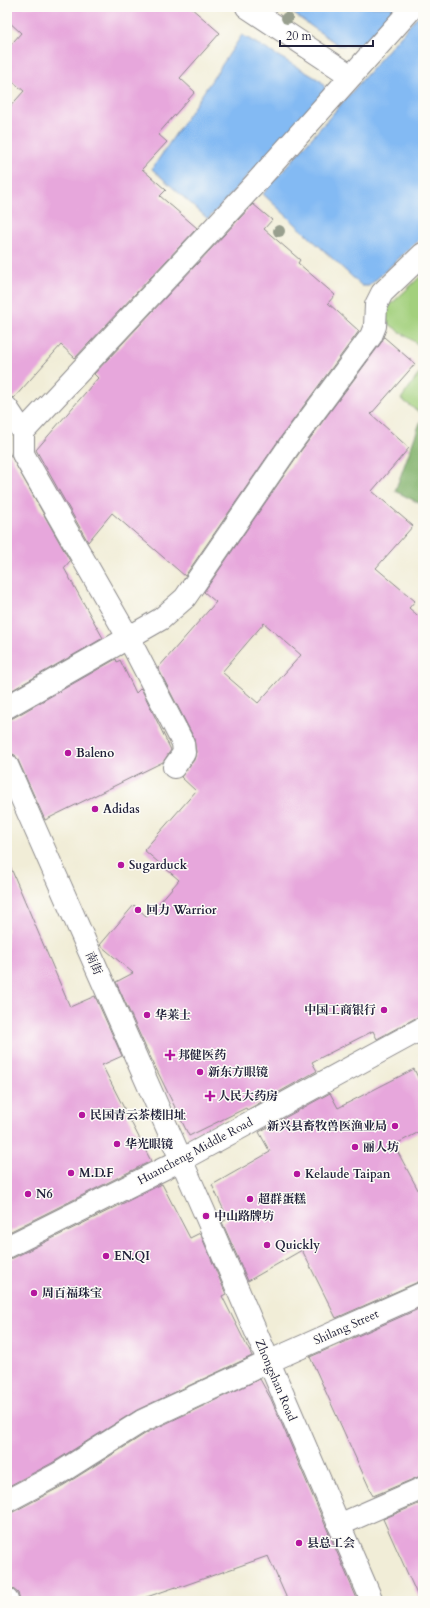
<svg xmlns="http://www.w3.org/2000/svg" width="430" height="1608" font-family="Cardo,'Noto Serif SC',serif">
  <rect width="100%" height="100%" fill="#fdfcf7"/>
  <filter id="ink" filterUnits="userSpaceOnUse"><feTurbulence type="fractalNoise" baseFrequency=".025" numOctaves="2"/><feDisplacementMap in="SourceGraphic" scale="8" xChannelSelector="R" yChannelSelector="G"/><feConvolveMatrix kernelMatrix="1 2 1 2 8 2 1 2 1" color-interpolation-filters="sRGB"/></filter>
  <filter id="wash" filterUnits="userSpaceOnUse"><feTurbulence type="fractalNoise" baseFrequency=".012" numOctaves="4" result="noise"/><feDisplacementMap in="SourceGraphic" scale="16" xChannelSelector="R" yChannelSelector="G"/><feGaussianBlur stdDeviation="0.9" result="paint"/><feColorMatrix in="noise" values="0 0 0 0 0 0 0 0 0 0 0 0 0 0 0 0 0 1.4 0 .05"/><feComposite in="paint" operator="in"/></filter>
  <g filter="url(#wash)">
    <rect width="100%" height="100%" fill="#f1edd7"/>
    <!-- green -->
    <g fill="#a3d07d" stroke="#62795c">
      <path d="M 423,274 L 423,348 L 389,324 L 384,317 L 386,309 Z"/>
      <path d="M 423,368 L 423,412 L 419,412 L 401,399 Z"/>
    </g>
    <!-- forest -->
    <path fill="#82b26c" stroke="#526a54" d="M 421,420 L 423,420 L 423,505 L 395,491 Z"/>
    <!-- water -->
    <g fill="#83baf3" stroke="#526e97">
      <path d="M 284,7 L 397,7 L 364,42 L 351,46 L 338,45 Z"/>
      <path d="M 423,10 L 423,236 L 369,286 L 362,286 L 263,194 Z"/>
      <path d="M 242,35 L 321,81 L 325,88 L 323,94 L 208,219 L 152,169 Z"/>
    </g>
    <g id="blocks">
      <!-- building -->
      <g fill="#e7a7dc" fill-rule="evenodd">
        <path d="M 7,7 L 190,7 L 220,33 L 180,78 L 195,92 L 158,134 L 167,142 L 142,169 L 166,190 L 160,196 L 197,228 L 75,358 L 61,345 L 14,398 L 7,396 L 7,110 L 24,91 L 7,77 L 7,49 L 21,33 L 7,20 Z"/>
        <path d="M 253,204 L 272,220 L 264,229 L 300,260 L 298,263 L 335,295 L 328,303 L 359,331 L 280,438 L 185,576 L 112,513 L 88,542 L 36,450 L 98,378 L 94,374 Z"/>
        <path d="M 384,337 L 415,364 L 371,414 L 409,448 L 372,491 L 413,526 L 376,568 L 415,601 L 409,608 L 423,620 L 423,1014 L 377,1039 L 373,1031 L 312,1062 L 317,1071 L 247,1110 L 246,1108 L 189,1136 L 145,1046 L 116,982 L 133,973 L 100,945 L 134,905 L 147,917 L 179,880 L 144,850 L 196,791 L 181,777 L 194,760 L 196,752 L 194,738 L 158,668 L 216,602 L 204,592 L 300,452 L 381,343 ZM 264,623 L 301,655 L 258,703 L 222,672 Z"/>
        <path d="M 7,449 L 70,561 L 64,568 L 103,638 L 7,693 Z"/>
        <path d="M 116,659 L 117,662 L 120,660 L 136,693 L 141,688 L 171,750 L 163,762 L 45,820 L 18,760 L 15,755 L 10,753 L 7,747 L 7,719 L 13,718 Z"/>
        <path d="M 7,859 L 70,1007 L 95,996 L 122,1056 L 102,1065 L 151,1161 L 7,1233 Z"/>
        <path d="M 414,1069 L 423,1088 L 423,1130 L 394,1145 L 423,1199 L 423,1281 L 418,1282 L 336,1318 L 302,1250 L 248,1281 L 222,1222 L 228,1219 L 212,1185 L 270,1152 L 259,1132 L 330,1093 L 338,1108 Z"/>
        <path d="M 162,1184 L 190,1238 L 200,1233 L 226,1294 L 222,1296 L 252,1356 L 137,1410 L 52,1463 L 7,1487 L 7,1259 L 13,1258 Z"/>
        <path d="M 423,1307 L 423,1476 L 418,1477 L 373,1496 L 310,1357 Z"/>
        <path d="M 260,1379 L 271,1399 L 358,1601 L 288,1601 L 268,1556 L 177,1588 L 176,1587 L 135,1601 L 20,1601 L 18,1593 L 13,1589 L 7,1588 L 7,1513 L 13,1512 L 64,1485 L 148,1432 Z"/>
        <path d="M 423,1502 L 423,1601 L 420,1601 L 383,1519 Z"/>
      </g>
    </g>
  </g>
  <g filter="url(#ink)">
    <use href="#blocks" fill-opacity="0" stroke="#8a8889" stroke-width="1"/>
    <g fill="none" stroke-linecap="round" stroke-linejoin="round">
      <defs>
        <g id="minor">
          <path d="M 247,7 L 351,76"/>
          <path d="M 7,408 L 23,432"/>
          <path d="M 7,707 L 161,619 L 185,598 L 290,445 L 371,336 L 375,326 L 376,305 L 382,293 L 423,254"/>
          <path d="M 7,765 L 206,1216 L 372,1601"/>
          <path d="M 174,767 L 184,753 L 183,743 L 128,637 L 23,454 L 23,432 L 252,187 L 413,7"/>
          <path d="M 7,1247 L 181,1160 L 423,1028"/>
          <path d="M 7,1501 L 58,1474 L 142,1421 L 268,1362 L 423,1293"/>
          <path d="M 339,1525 L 423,1488"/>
          <path d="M 7,1600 L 7,1601"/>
        </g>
      </defs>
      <!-- minor casing -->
      <use href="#minor" stroke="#8a8889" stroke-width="24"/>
      <!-- minor -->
      <use href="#minor" stroke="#fff" stroke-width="22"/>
    </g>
    <!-- trees -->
    <g fill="#989f8e">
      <circle cx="287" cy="18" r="6"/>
      <circle cx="279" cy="231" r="6"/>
    </g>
  </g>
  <!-- markers -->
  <g fill="#b5179e" stroke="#fdfcf7" stroke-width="1.5">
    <circle cx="68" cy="753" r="4"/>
    <circle cx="95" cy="809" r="4"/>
    <circle cx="121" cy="865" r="4"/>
    <circle cx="138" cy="910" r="4"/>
    <circle cx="384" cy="1010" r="4"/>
    <circle cx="147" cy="1015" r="4"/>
    <path d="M168 1049h4v4h4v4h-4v4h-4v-4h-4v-4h4z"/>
    <circle cx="200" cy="1072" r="4"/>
    <path d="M208 1090h4v4h4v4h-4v4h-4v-4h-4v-4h4z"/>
    <circle cx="82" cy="1115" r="4"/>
    <circle cx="395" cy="1126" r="4"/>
    <circle cx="117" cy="1144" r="4"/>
    <circle cx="355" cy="1147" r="4"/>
    <circle cx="71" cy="1173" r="4"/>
    <circle cx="297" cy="1174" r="4"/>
    <circle cx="28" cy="1194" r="4"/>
    <circle cx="250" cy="1199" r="4"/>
    <circle cx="206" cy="1216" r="4"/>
    <circle cx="267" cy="1245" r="4"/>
    <circle cx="106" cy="1256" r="4"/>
    <circle cx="34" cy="1293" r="4"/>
    <circle cx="299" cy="1543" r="4"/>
  </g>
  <g text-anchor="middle" stroke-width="3" stroke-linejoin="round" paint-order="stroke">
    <!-- poi labels -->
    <g font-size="12" font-weight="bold" fill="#22223b" stroke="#fdfcf7" text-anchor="start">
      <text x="76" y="757">Baleno</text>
      <text x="103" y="813">Adidas</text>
      <text x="129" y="869">Sugarduck</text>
      <text x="146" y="914">回力 Warrior</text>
      <text x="376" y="1014" text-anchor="end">中国工商银行</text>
      <text x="155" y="1019">华莱士</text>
      <text x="178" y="1059">邦健医药</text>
      <text x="208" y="1076">新东方眼镜</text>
      <text x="218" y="1100">人民大药房</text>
      <text x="90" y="1119">民国青云茶楼旧址</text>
      <text x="387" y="1130" text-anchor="end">新兴县畜牧兽医渔业局</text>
      <text x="125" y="1148">华光眼镜</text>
      <text x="363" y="1151">丽人坊</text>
      <text x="79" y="1177">M.D.F</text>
      <text x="305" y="1178">Kelaude Taipan</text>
      <text x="36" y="1198">N6</text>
      <text x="258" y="1203">超群蛋糕</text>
      <text x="214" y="1220">中山路牌坊</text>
      <text x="275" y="1249">Quickly</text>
      <text x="114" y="1260">EN.QI</text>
      <text x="42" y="1297">周百福珠宝</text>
      <text x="307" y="1547">县总工会</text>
    </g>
    <!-- street labels -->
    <g font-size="12" fill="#22223b" stroke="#fdfcf7">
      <text transform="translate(94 963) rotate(66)" y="4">南街</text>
      <text transform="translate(195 1151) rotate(-28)" y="4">Huancheng Middle Road</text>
      <text transform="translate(346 1327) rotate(-24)" y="4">Shilang Street</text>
      <text transform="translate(276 1380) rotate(67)" y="4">Zhongshan Road</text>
    </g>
  </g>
  <!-- margin -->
  <rect width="430" height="1608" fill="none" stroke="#fdfcf7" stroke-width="24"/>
  <!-- scale -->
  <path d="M280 40v6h93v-6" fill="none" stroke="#22223b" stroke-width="2"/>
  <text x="286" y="40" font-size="12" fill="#22223b" stroke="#fdfcf7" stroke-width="3" paint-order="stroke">20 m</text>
</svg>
